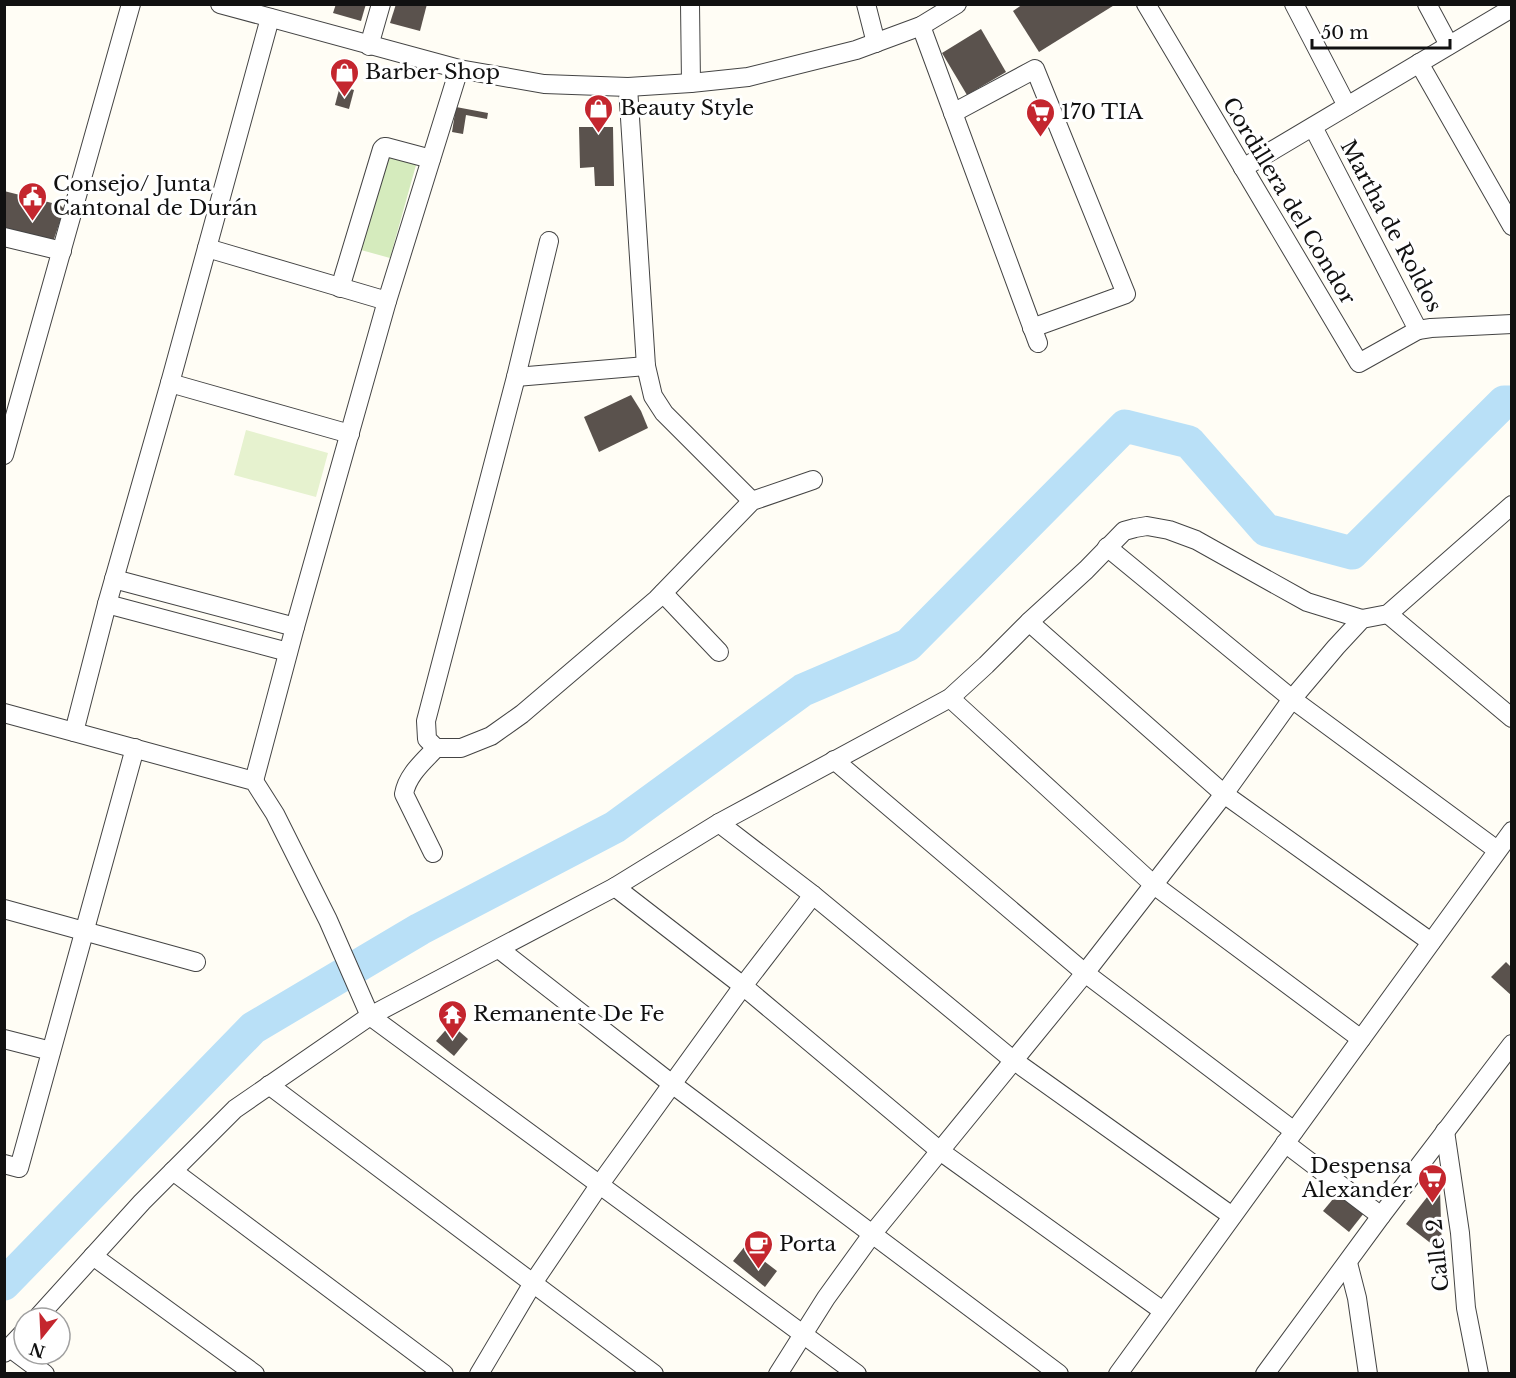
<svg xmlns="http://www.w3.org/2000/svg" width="1516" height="1378" font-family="'Libre Baskerville',serif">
  <rect width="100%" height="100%" fill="#fffdf5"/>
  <!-- green -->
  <path fill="#d5ebbd" d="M 389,150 L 418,158 L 390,258 L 361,250 Z"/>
  <!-- pitch -->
  <path fill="#e6f2cf" d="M 246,430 L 328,453 L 316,497 L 234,475 Z"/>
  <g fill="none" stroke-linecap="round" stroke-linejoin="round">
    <!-- river -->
    <path stroke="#b9e0f7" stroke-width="33" d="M 4,1284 L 253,1028 L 420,929 L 615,827 L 803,690 L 908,645 L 1125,426 L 1189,442 L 1266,530 L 1352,553 L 1504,402 L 1512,402"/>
  </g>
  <!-- building -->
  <g fill="#5a524d">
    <path d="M 336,4 L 366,4 L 361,21 L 333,13 Z"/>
    <path d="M 396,4 L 427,4 L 420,31 L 390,23 Z"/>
    <path d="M 1023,4 L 1116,4 L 1039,52 L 1013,11 Z"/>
    <path d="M 981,29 L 1006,72 L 967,95 L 942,53 Z"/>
    <path d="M 340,86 L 354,90 L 349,109 L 335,105 Z"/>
    <path d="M 456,107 L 488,113 L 487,119 L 466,115 L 463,134 L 452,132 Z"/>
    <path d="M 579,127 L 613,127 L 614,186 L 595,186 L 594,167 L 580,168 Z"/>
    <path d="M 4,191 L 60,205 L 64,209 L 52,245 L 4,233 Z"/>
    <path d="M 631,395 L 641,411 L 648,428 L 599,452 L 584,417 Z"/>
    <path d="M 1506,962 L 1512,968 L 1512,996 L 1491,977 Z"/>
    <path d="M 451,1024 L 468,1039 L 454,1056 L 436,1041 Z"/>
    <path d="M 1435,1187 L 1440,1190 L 1442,1252 L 1406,1224 Z"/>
    <path d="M 1338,1193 L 1364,1213 L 1349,1232 L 1323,1211 Z"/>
    <path d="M 758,1230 L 773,1242 L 760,1258 L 777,1271 L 765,1287 L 733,1261 Z"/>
  </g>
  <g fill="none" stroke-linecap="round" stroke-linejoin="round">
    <defs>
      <g id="minor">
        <path d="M 220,4 L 459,69 L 544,84 L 628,87 L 691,83 L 748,77 L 856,50 L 921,26 L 957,4"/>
        <path d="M 690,4 L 691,83"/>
        <path d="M 866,4 L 876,43"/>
        <path d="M 1146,4 L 1359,363 L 1418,330"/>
        <path d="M 1294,4 L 1347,106"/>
        <path d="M 1427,4 L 1449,45"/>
        <path d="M 921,26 L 1038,343"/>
        <path d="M 369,46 L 381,4"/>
        <path d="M 1419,63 L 1512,226"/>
        <path d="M 628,87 L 646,366 L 653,396 L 664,413 L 752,501"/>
        <path d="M 953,113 L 1035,69 L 1126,294 L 1032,328"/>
        <path d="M 1313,127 L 1418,330 L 1431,328 L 1512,324"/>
        <path d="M 1243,168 L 1512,8"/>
        <path d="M 4,237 L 62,251"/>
        <path d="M 549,241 L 516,377 L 426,721 L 427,739 L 436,748 L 461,748 L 491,736 L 522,714 L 657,599 L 752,501 L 813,480"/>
        <path d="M 207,248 L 387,301"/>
        <path d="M 340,288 L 382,149 L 384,147 L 386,147 L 431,159"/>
        <path d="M 516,377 L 646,366"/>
        <path d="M 170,383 L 350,434"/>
        <path d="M 4,455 L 131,4"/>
        <path d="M 1107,547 L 1292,699 L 1497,850"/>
        <path d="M 114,579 L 295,627"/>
        <path d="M 663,593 L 719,652"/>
        <path d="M 107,604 L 288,652"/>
        <path d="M 1388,614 L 1512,718"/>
        <path d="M 1029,622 L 1224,794 L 1431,942"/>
        <path d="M 950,698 L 1154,885 L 1361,1039"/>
        <path d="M 4,713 L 254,781 L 275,814 L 328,920 L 370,1016 L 857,1374"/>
        <path d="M 74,732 L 107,604 L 170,383 L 270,18"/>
        <path d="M 834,760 L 1085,973 L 1294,1131"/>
        <path d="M 254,781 L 295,627 L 387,301 L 459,69"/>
        <path d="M 719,823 L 813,895 L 1013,1060 L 1232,1216"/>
        <path d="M 433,853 L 404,794 C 407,775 424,761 436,748"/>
        <path d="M 615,887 L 743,986 L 940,1151 L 1163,1311"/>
        <path d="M 4,909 L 196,962"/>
        <path d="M 499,949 L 672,1084 L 1059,1374"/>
        <path d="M 4,1039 L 51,1051"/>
        <path d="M 269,1085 L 654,1374"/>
        <path d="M 1445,1131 L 1460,1233 L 1466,1308 L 1479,1374"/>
        <path d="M 1285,1143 L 1381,1216"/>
        <path d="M 4,1164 L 19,1168 L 135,748"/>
        <path d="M 173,1171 L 444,1374"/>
        <path d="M 93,1256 L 255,1374"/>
        <path d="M 1348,1263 L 1357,1298 L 1368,1374"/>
        <path d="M 37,1318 L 142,1202 L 235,1109 L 370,1016 L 615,887 L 719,823 L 950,698 L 986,665 L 1029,622 L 1086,570 L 1124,531 L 1135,528 L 1147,526 L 1169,530 L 1196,540 L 1307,602 L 1362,619"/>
        <path d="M 10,1348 L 45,1374"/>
        <path d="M 4,1353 L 24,1332"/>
        <path d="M 479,1374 L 533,1283 L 600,1184 L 743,986 L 813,895"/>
        <path d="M 778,1374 L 826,1298 L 873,1233 L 1085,973 L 1224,794 L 1292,699 L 1336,647 L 1362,619 L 1388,614 L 1512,505"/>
        <path d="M 1118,1374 L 1512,831"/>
        <path d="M 1265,1374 L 1381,1216 L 1512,1044"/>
      </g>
    </defs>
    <!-- minor casing -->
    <use href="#minor" stroke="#444" stroke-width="20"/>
    <!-- minor -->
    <use href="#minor" stroke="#fff" stroke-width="18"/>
  </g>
  <!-- icons -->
  <defs>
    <symbol id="shop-pin" viewBox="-11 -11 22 30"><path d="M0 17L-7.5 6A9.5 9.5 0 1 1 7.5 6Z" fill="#c4262e" stroke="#fff"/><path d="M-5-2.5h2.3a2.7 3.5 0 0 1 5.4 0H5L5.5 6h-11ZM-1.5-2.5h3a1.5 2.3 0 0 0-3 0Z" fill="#fff"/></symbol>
    <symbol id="supermarket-pin" viewBox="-11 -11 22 30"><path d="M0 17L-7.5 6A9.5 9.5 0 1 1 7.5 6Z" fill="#c4262e" stroke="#fff"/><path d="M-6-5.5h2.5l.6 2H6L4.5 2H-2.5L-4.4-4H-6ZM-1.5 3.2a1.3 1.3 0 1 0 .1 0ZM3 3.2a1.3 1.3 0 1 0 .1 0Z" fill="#fff"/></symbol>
    <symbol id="civic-pin" viewBox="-11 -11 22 30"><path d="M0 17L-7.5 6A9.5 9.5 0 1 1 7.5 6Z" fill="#c4262e" stroke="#fff"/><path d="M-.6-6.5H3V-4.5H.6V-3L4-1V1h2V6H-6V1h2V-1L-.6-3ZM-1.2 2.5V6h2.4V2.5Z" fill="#fff"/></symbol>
    <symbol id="temple-pin" viewBox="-11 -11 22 30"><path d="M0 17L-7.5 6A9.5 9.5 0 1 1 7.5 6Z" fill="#c4262e" stroke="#fff"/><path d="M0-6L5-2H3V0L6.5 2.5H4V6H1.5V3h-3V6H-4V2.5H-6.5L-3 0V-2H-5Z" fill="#fff"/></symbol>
    <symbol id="cafe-pin" viewBox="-11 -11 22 30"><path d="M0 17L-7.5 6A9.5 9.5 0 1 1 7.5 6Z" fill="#c4262e" stroke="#fff"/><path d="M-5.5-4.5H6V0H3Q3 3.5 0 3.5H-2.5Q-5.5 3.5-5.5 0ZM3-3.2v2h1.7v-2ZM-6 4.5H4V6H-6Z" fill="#fff"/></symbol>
  </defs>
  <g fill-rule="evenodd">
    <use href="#shop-pin" x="328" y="56" width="33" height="45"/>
    <use href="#shop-pin" x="582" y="92" width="33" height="45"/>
    <use href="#supermarket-pin" x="1024" y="96" width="33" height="45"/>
    <use href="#civic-pin" x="16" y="180" width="33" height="45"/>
    <use href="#temple-pin" x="436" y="998" width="33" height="45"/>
    <use href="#supermarket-pin" x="1416" y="1162" width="33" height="45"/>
    <use href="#cafe-pin" x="742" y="1228" width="33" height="45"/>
  </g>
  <g text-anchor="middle" stroke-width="6" stroke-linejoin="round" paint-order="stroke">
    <!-- poi labels -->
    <g font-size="21" fill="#111" stroke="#fff" text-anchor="start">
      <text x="365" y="79">Barber Shop</text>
      <text x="620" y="115">Beauty Style</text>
      <text x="1061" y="119">170 TIA</text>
      <text x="53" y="191">Consejo/ Junta<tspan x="53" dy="24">Cantonal de Durán</tspan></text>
      <text x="473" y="1021">Remanente De Fe</text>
      <text x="1412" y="1173" text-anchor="end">Despensa<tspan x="1412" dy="24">Alexander</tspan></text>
      <text x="779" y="1251">Porta</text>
    </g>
    <!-- street labels -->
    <g font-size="21" fill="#111" stroke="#fff">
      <text transform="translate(1289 201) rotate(59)" y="7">Cordillera del Condor</text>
      <text transform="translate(1391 226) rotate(62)" y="7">Martha de Roldos</text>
      <text transform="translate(1438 1255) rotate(-96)" y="7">Calle 2</text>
    </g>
  </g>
  <!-- border -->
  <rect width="1516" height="1378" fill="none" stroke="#111111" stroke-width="12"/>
  <!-- north arrow -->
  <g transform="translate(42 1336) rotate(198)"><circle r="28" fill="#ffffff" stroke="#a0a0a0" stroke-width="1.5"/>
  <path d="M0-4.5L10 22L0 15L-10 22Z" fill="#c4262e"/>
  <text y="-9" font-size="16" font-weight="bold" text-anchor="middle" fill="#111111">N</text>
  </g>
  <!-- scale -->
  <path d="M1312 39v9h138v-9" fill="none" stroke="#111111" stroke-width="3"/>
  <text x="1321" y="39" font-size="18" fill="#111111" stroke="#ffffff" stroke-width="4.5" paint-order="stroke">50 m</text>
</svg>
